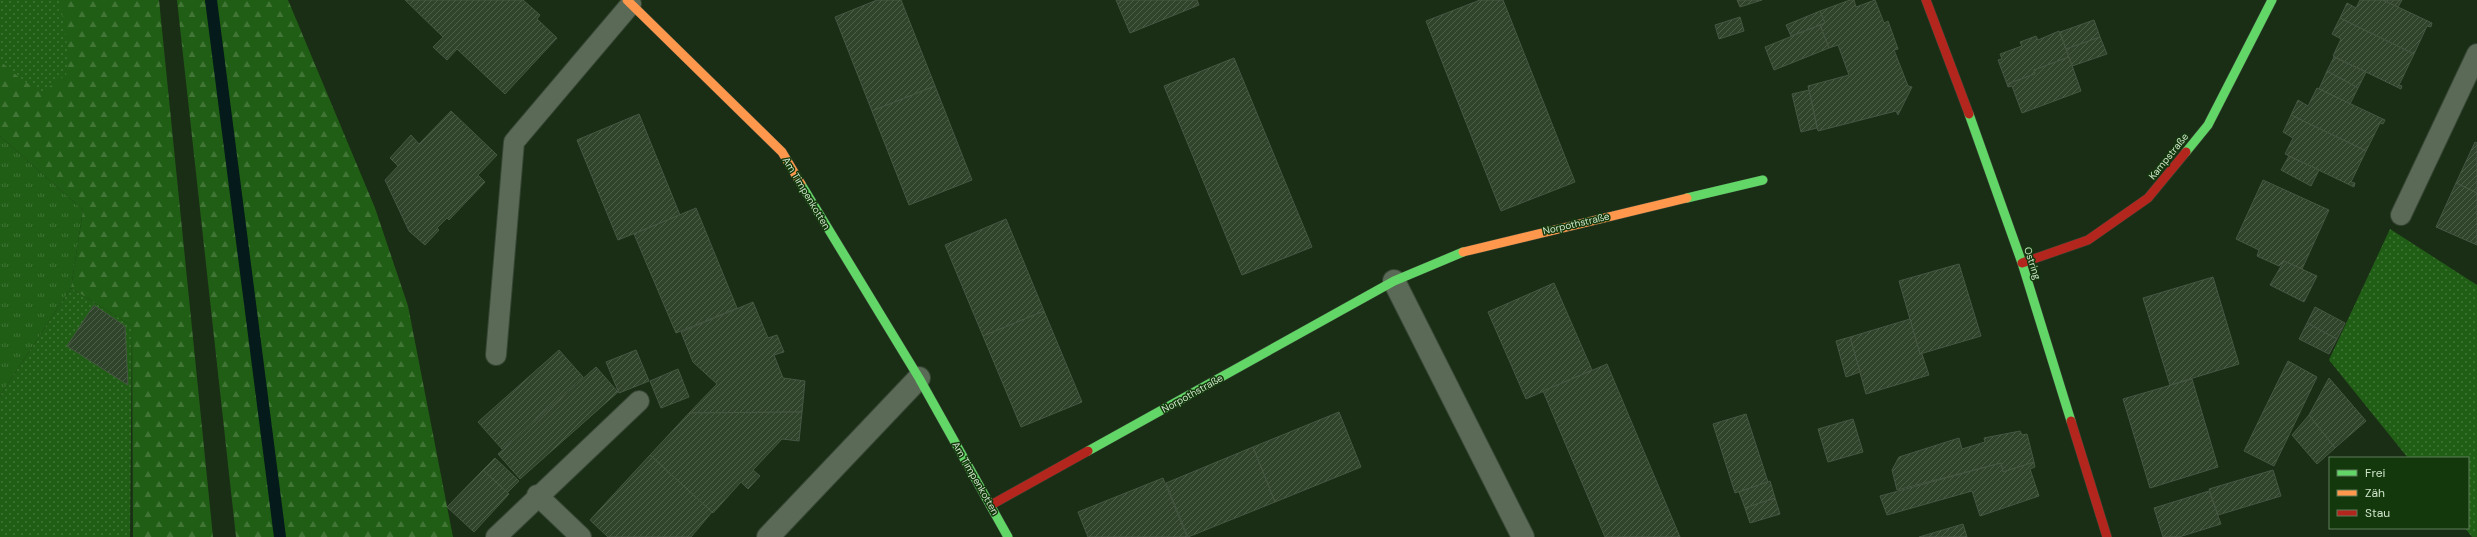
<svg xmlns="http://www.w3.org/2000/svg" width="2477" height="537" font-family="'DM Sans',sans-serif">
  <defs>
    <pattern id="grass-tufts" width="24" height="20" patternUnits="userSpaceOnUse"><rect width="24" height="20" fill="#215e15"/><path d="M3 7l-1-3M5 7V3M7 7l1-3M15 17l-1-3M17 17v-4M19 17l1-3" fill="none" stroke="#407536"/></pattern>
    <pattern id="forest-firs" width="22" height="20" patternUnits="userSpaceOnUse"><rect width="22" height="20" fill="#215e15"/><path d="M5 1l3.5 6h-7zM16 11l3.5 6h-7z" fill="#407536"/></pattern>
    <pattern id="park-dots" width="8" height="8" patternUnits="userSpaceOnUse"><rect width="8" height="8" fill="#215e15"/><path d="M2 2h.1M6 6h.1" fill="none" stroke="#407536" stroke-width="1.8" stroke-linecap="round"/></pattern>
    <pattern id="building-hatch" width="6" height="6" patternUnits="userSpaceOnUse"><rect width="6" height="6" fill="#30442b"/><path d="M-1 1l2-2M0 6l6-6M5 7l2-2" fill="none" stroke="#4d5f48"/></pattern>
  </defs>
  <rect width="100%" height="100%" fill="#1a2e16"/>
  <!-- grass -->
  <path fill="url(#grass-tufts)" d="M 0,136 L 83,210 L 71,288 L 0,396 Z"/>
  <!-- forest -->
  <g fill="url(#forest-firs)">
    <path d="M 0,0 L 159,0 L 213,537 L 133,537 L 132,326 L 71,288 L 83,210 L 0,136 Z"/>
    <path d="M 177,0 L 288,0 L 375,208 L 408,306 L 453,537 L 236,537 Z"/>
  </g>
  <!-- park -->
  <g fill="url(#park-dots)">
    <path d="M 0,0 L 60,0 L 69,57 L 66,75 L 42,92 L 22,80 L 0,61 Z"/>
    <path d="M 2390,229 L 2477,285 L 2477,537 L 2472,537 L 2465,528 L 2468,528 L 2468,458 L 2408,458 L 2329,360 Z"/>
    <path d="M 71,288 L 132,326 L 130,537 L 0,537 L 0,396 Z"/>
  </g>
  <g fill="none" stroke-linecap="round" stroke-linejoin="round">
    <!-- stream -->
    <path stroke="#051a1a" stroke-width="12" d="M 211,0 L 280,537"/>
  </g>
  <!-- building -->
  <g fill="url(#building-hatch)" stroke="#465743">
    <path d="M 405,0 L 523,0 L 540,15 L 537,19 L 557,38 L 505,94 L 457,49 L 447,60 L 433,47 L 443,37 Z"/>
    <path d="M 877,0 L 901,0 L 935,86 L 872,111 L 835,17 Z"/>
    <path d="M 1116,0 L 1197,0 L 1199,5 L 1130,33 Z"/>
    <path d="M 1480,0 L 1503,0 L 1575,182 L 1501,211 L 1426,21 Z"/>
    <path d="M 1737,0 L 1762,0 L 1740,7 Z"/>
    <path d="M 1850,0 L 1854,0 L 1856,7 L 1875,0 L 1884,23 L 1888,21 L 1898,49 L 1894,50 L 1908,86 L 1912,87 L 1898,115 L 1896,111 L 1818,131 L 1808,86 L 1849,75 L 1838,45 L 1829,48 L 1820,25 L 1825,23 L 1820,11 Z"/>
    <path d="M 2360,0 L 2383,0 L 2432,23 L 2431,27 L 2427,26 L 2414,54 L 2340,18 L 2347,3 L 2356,8 Z"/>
    <path d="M 2383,0 L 2402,0 L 2398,7 Z"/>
    <path d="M 1820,11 L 1825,23 L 1791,36 L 1786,25 Z"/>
    <path d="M 1740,17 L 1744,31 L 1719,39 L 1715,25 Z"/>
    <path d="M 2340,18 L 2414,54 L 2399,85 L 2402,86 L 2401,89 L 2333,56 L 2341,39 L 2332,34 Z"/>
    <path d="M 2094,20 L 2100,37 L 2066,49 L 2060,32 Z"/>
    <path d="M 1820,25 L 1829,48 L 1774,70 L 1765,47 Z"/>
    <path d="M 2059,31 L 2069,57 L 2034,70 L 2035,74 L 2007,84 L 1998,60 L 2002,59 L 2000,54 L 2022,46 L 2020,42 L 2036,36 L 2038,40 Z"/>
    <path d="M 2100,37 L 2107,54 L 2072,66 L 2066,49 Z"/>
    <path d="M 2069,57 L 2081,91 L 2022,113 L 2012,86 L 2008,87 L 2007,84 L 2035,74 L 2034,70 Z"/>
    <path d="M 2334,57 L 2366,72 L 2358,88 L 2327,71 Z"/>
    <path d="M 1234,58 L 1312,247 L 1242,275 L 1164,86 Z"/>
    <path d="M 2327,71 L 2358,88 L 2350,104 L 2319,89 Z"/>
    <path d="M 935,86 L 972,180 L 909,205 L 872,111 Z"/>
    <path d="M 2317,88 L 2385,120 L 2383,124 L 2380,123 L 2366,151 L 2291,115 L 2298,100 L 2308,106 Z"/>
    <path d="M 1809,90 L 1817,128 L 1801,132 L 1792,94 Z"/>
    <path d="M 451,111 L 497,155 L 478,175 L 485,182 L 449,220 L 447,218 L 437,228 L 439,230 L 425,245 L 409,231 L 385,180 L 398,166 L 390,158 L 411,135 L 419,144 Z"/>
    <path d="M 639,114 L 680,215 L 618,240 L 577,140 Z"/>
    <path d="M 2291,115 L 2366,151 L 2351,182 L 2355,183 L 2354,187 L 2285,154 L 2293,138 L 2283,132 Z"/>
    <path d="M 2475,142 L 2477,143 L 2477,193 L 2456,183 Z"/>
    <path d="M 2289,156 L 2319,170 L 2311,186 L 2281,170 Z"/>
    <path d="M 2263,180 L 2329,210 L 2302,269 L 2284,261 L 2279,266 L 2257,256 L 2259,250 L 2236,239 Z"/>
    <path d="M 2456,183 L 2477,193 L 2477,245 L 2436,227 Z"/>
    <path d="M 696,208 L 737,308 L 676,333 L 634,234 Z"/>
    <path d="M 1006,219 L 1044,311 L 983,336 L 945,245 Z"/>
    <path d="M 2284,261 L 2317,276 L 2304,302 L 2270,285 Z"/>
    <path d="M 1959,264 L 1981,336 L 1920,354 L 1899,281 Z"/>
    <path d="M 2213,277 L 2239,364 L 2170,385 L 2143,298 Z"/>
    <path d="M 1554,283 L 1592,370 L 1526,399 L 1488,312 Z"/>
    <path d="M 753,302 L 768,338 L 777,335 L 784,352 L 774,355 L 783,378 L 805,381 L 802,412 L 689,413 L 717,384 L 693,362 L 681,332 Z"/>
    <path d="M 94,305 L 125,326 L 128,385 L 67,346 Z"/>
    <path d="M 2315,307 L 2345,323 L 2337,339 L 2307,323 Z"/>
    <path d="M 1044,311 L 1082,402 L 1021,427 L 983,336 Z"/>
    <path d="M 1910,319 L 1920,354 L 1922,354 L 1929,375 L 1866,394 L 1850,337 Z"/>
    <path d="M 2307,323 L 2337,339 L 2329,354 L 2299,339 Z"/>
    <path d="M 1850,337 L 1860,372 L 1846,377 L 1836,341 Z"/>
    <path d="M 559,350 L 583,377 L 502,449 L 478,422 Z"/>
    <path d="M 636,350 L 649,381 L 619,393 L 606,362 Z"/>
    <path d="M 2288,361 L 2317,377 L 2274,466 L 2244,451 Z"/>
    <path d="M 1607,364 L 1680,537 L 1605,537 L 1543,391 Z"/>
    <path d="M 596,367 L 618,392 L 520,479 L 498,454 Z"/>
    <path d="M 678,369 L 689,397 L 661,408 L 650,381 Z"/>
    <path d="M 2329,378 L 2366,421 L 2335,448 L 2309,415 Z"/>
    <path d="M 2192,379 L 2218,467 L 2150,488 L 2123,399 Z"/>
    <path d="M 802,412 L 799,441 L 782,439 L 753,470 L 760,476 L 748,489 L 741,482 L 713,513 L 650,455 L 689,413 Z"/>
    <path d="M 1339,412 L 1361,467 L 1275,502 L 1253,447 Z"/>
    <path d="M 1746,414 L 1768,482 L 1735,493 L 1713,424 Z"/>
    <path d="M 2309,415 L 2335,448 L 2317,464 L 2292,435 Z"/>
    <path d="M 1853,419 L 1863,452 L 1828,462 L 1818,429 Z"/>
    <path d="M 2020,431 L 2022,435 L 2027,434 L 2034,462 L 2003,472 L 2001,463 L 1897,490 L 1892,470 L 1899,457 L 1959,438 L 1962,449 L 1985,442 L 1984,438 Z"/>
    <path d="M 1253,447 L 1275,502 L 1188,537 L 1166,483 Z"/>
    <path d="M 650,455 L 712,512 L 691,537 L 608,537 L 590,520 Z"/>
    <path d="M 495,458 L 519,481 L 507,493 L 483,470 Z"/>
    <path d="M 2034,462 L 2035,467 L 2030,469 L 2039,496 L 1980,516 L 1972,491 L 1887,515 L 1880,496 L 2001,463 L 2003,472 Z"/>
    <path d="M 483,470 L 509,494 L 474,532 L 447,507 Z"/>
    <path d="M 2273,470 L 2281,496 L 2218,515 L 2209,489 Z"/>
    <path d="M 1163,478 L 1187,537 L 1088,537 L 1078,512 Z"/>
    <path d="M 1770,481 L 1775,498 L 1745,508 L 1739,492 Z"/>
    <path d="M 2209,491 L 2221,524 L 2179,537 L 2163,537 L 2154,508 Z"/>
    <path d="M 1775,498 L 1780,514 L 1750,523 L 1745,508 Z"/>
    <path d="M 1963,524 L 1967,537 L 1919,537 Z"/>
  </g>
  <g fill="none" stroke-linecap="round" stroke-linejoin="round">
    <defs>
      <g id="lane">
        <path d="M 2401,215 L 2477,54"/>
        <path d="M 496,355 L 514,142 L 631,4"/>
        <path d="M 537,495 L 581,537"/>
        <path d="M 496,537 L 639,401"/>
      </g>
      <g id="street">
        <path d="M 1394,281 L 1523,537"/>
        <path d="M 768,537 L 919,378"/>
      </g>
      <g id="fast">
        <path d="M 1969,114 L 2022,263 L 2071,421"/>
        <path d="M 2186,152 L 2208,125 L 2272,0"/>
        <path d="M 801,184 L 919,378 L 1008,537"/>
        <path d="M 1687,198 L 1763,180"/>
        <path d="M 1088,451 L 1394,281 L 1463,252"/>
      </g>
      <g id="slow">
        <path d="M 627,0 L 782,152 L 801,184"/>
        <path d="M 1463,252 L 1687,198"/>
      </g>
      <g id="jam">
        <path d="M 1926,0 L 1969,114"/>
        <path d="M 2022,263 L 2088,240 L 2148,198 L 2186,152"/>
        <path d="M 2071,421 L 2107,537"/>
        <path d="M 991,505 L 1088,451"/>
      </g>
    </defs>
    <!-- lane casing -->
    <use href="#lane" stroke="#374734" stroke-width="22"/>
    <!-- street casing -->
    <use href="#street" stroke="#374734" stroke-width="24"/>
    <!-- fast casing -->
    <use href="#fast" stroke="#374734" stroke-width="10"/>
    <!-- slow casing -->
    <use href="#slow" stroke="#374734" stroke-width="10"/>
    <!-- jam casing -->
    <use href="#jam" stroke="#374734" stroke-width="10"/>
    <!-- lane -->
    <use href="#lane" stroke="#5b6a57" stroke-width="20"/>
    <!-- street -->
    <use href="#street" stroke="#5b6a57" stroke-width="22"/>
    <!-- fast -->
    <use href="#fast" stroke="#63d668" stroke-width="9"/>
    <!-- slow -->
    <use href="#slow" stroke="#ff974d" stroke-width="9"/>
    <!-- jam -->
    <use href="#jam" stroke="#b3261e" stroke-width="9"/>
  </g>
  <g text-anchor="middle" stroke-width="3" stroke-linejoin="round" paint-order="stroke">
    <!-- street labels -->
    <g font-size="10" fill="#cee3ca" stroke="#13380c">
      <text transform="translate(2168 156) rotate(-51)" y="4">Kampstraße</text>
      <text transform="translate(807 193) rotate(59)" y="4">Am Timpenkotten</text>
      <text transform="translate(1576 223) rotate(-13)" y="4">Norpothstraße</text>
      <text transform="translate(2033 263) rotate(72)" y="4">Ostring</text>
      <text transform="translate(1192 393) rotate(-29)" y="4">Norpothstraße</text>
      <text transform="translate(976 478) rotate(60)" y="4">Am Timpenkotten</text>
    </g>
  </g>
  <!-- legend -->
  <rect x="2329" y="457" width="140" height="72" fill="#13380c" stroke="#5e7c58"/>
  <rect x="2337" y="470" width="20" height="6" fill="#63d668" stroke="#5e7c58"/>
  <text x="2365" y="477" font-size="12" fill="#cee3ca">Frei</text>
  <rect x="2337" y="490" width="20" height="6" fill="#ff974d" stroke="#5e7c58"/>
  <text x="2365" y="497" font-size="12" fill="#cee3ca">Zäh</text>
  <rect x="2337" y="510" width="20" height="6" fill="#b3261e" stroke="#5e7c58"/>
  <text x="2365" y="517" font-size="12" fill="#cee3ca">Stau</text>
</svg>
